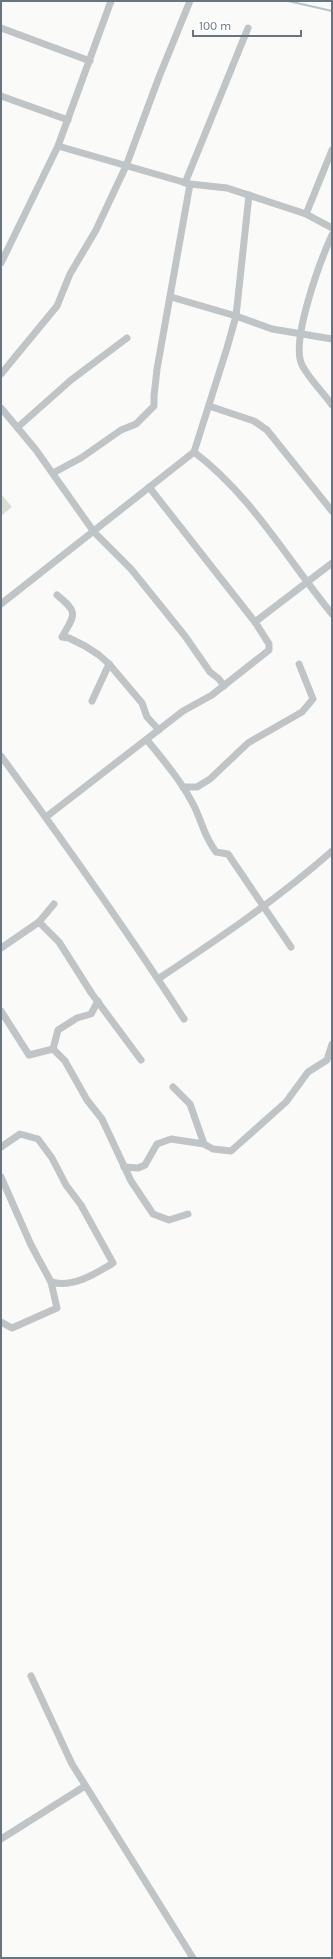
<svg xmlns="http://www.w3.org/2000/svg" width="333" height="1959" font-family="Karla,sans-serif">
  <rect width="100%" height="100%" fill="#fafaf8"/>
  <!-- green -->
  <path fill="#daded7" d="M 1,494 L 12,507 L 1,516 Z"/>
  <g fill="none" stroke-linecap="round" stroke-linejoin="round">
    <!-- stream -->
    <path stroke="#b8c4c7" stroke-width="2" d="M 288,1 L 332,11"/>
    <!-- minor -->
    <g stroke="#bfc4c7" stroke-width="7">
      <path d="M 1,28 L 90,61"/>
      <path d="M 1,96 L 68,120"/>
      <path d="M 58,146 L 190,184 L 227,188 L 306,214 L 332,228"/>
      <path d="M 185,183 L 248,28"/>
      <path d="M 306,214 L 332,150"/>
      <path d="M 332,235 C 321,259 290,341 302,365 C 309,379 323,392 332,405"/>
      <path d="M 1,263 L 58,146 L 111,1"/>
      <path d="M 171,297 L 236,316 L 272,329 L 332,339"/>
      <path d="M 1,374 L 57,306 L 70,274 L 96,230 L 126,166 L 159,77 L 190,1"/>
      <path d="M 209,406 L 254,421 L 267,430 L 332,511"/>
      <path d="M 1,408 L 36,450 L 94,532 L 131,569 L 185,636 L 210,672 L 219,679 L 224,686"/>
      <path d="M 18,427 L 71,380 L 127,338"/>
      <path d="M 194,452 C 251,495 287,559 332,614"/>
      <path d="M 53,473 L 81,458 L 121,430 L 136,424 L 154,406 L 154,396 L 157,369 L 190,184"/>
      <path d="M 57,595 C 79,613 75,614 62,637 L 69,638 L 85,646 L 99,655 L 109,664 L 142,703 L 147,717 L 159,730"/>
      <path d="M 1,604 L 194,452 L 227,348 L 236,316 L 249,195"/>
      <path d="M 255,622 L 332,563"/>
      <path d="M 92,701 L 109,664"/>
      <path d="M 147,740 C 164,761 183,783 195,808 C 203,825 204,836 216,852 L 228,854 L 291,947"/>
      <path d="M 1,756 C 64,842 126,929 184,1019"/>
      <path d="M 183,787 L 197,787 L 210,779 L 248,743 L 302,712 L 313,699 L 299,664"/>
      <path d="M 46,817 L 183,711 L 212,695 L 269,650 L 269,644 L 255,622 L 149,487"/>
      <path d="M 39,922 L 59,942 L 92,994 L 141,1060"/>
      <path d="M 1,948 L 39,922 L 54,904"/>
      <path d="M 158,979 C 218,939 278,899 332,851"/>
      <path d="M 1,1011 L 29,1055 L 53,1049 L 58,1030 L 77,1018 L 91,1014 L 98,1001"/>
      <path d="M 53,1049 L 65,1061 L 87,1100 L 102,1119 L 131,1181 L 153,1214 L 169,1220 L 188,1214"/>
      <path d="M 173,1087 L 190,1104 L 204,1144 L 213,1149 L 231,1151 L 286,1102 L 308,1072 L 327,1060 L 332,1044"/>
      <path d="M 1,1147 L 20,1134 L 38,1139 L 52,1158 L 66,1185 L 81,1205 L 113,1263 C 95,1274 73,1288 51,1282"/>
      <path d="M 124,1167 L 138,1168 L 145,1165 L 157,1144 L 171,1139 L 204,1144"/>
      <path d="M 1,1177 L 31,1245 L 51,1282 L 57,1308 L 12,1328 L 1,1322"/>
      <path d="M 31,1676 L 72,1764 L 193,1958"/>
      <path d="M 1,1839 L 85,1786"/>
    </g>
  </g>
  <!-- border -->
  <rect width="333" height="1959" fill="none" stroke="#667680" stroke-width="4"/>
  <!-- scale -->
  <path d="M193 30v6h108v-6" fill="none" stroke="#667680" stroke-width="2"/>
  <text x="199" y="30" font-size="12" fill="#667680" stroke="#ffffff" stroke-width="3" paint-order="stroke">100 m</text>
</svg>
